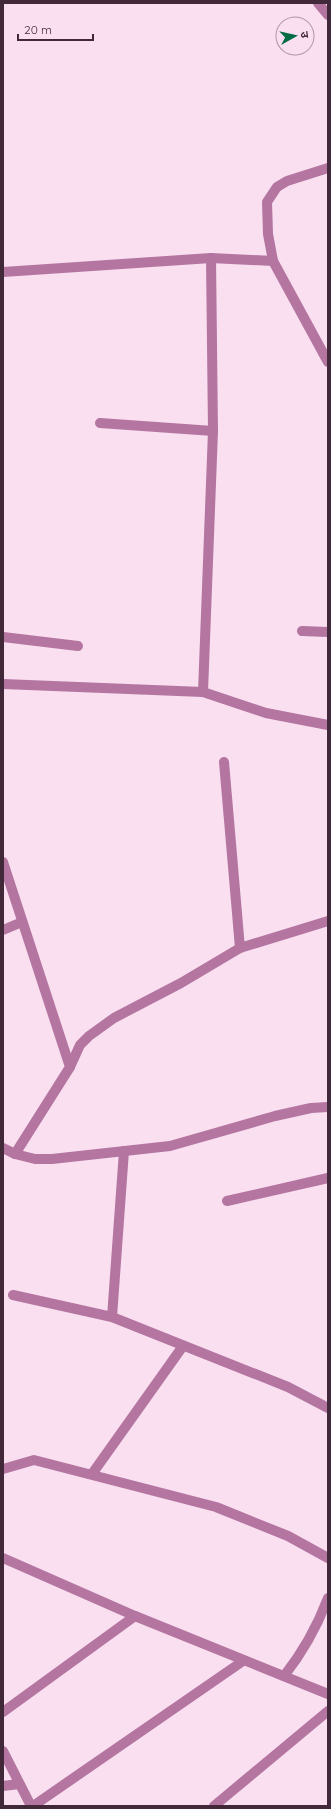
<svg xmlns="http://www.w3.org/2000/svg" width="331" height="1809" font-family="Quicksand,'Noto Sans Devanagari',sans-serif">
  <rect width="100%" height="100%" fill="#f9dff0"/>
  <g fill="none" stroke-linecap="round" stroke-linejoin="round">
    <!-- minor -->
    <g stroke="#b475a1" stroke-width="10">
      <path d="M 318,3 L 328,15"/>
      <path d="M 328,168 L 287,181 L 277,187 L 267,202 L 268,234 L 273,261 L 328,362"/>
      <path d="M 3,272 L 211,258 L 273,261"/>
      <path d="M 100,423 L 213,431"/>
      <path d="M 302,631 L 328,632"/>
      <path d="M 3,637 L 78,646"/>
      <path d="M 3,684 L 203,692 L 266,713 L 328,725"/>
      <path d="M 203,692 L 213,431 L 211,258"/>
      <path d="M 224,762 L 240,948"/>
      <path d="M 3,862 L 70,1067 L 15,1154 L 35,1159 L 52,1159 L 170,1146 L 275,1116 L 311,1108 L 328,1107"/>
      <path d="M 3,930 L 22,922"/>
      <path d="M 70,1067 L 80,1045 L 89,1036 L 114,1018 L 181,983 L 240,948 L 328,921"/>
      <path d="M 3,1148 L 15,1154"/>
      <path d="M 227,1201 L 328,1178"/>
      <path d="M 13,1295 L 112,1317 L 288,1387 L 328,1408"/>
      <path d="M 112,1317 L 124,1151"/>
      <path d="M 3,1469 L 34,1460 L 216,1507 L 288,1536 L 328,1558"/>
      <path d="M 92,1474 L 183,1346"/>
      <path d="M 3,1558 L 135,1616 L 328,1694"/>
      <path d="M 284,1676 C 303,1652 317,1627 328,1598"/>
      <path d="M 3,1712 L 135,1616"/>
      <path d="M 3,1751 L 31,1806"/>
      <path d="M 3,1786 L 19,1784"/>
      <path d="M 33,1806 L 243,1661"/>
      <path d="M 214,1806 L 328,1711"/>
    </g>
  </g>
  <!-- border -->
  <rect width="331" height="1809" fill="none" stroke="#42293a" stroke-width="8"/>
  <!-- north arrow -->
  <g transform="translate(295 36) rotate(82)"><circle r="19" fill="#f9dff0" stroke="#b096a7"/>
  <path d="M0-3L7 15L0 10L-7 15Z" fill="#006c43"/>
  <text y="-6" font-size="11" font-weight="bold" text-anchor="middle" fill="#42293a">उ</text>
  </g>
  <!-- scale -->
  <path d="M18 34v6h75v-6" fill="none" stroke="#42293a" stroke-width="2"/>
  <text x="24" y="34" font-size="12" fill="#42293a" stroke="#f9dff0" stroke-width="3" paint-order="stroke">20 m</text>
</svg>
